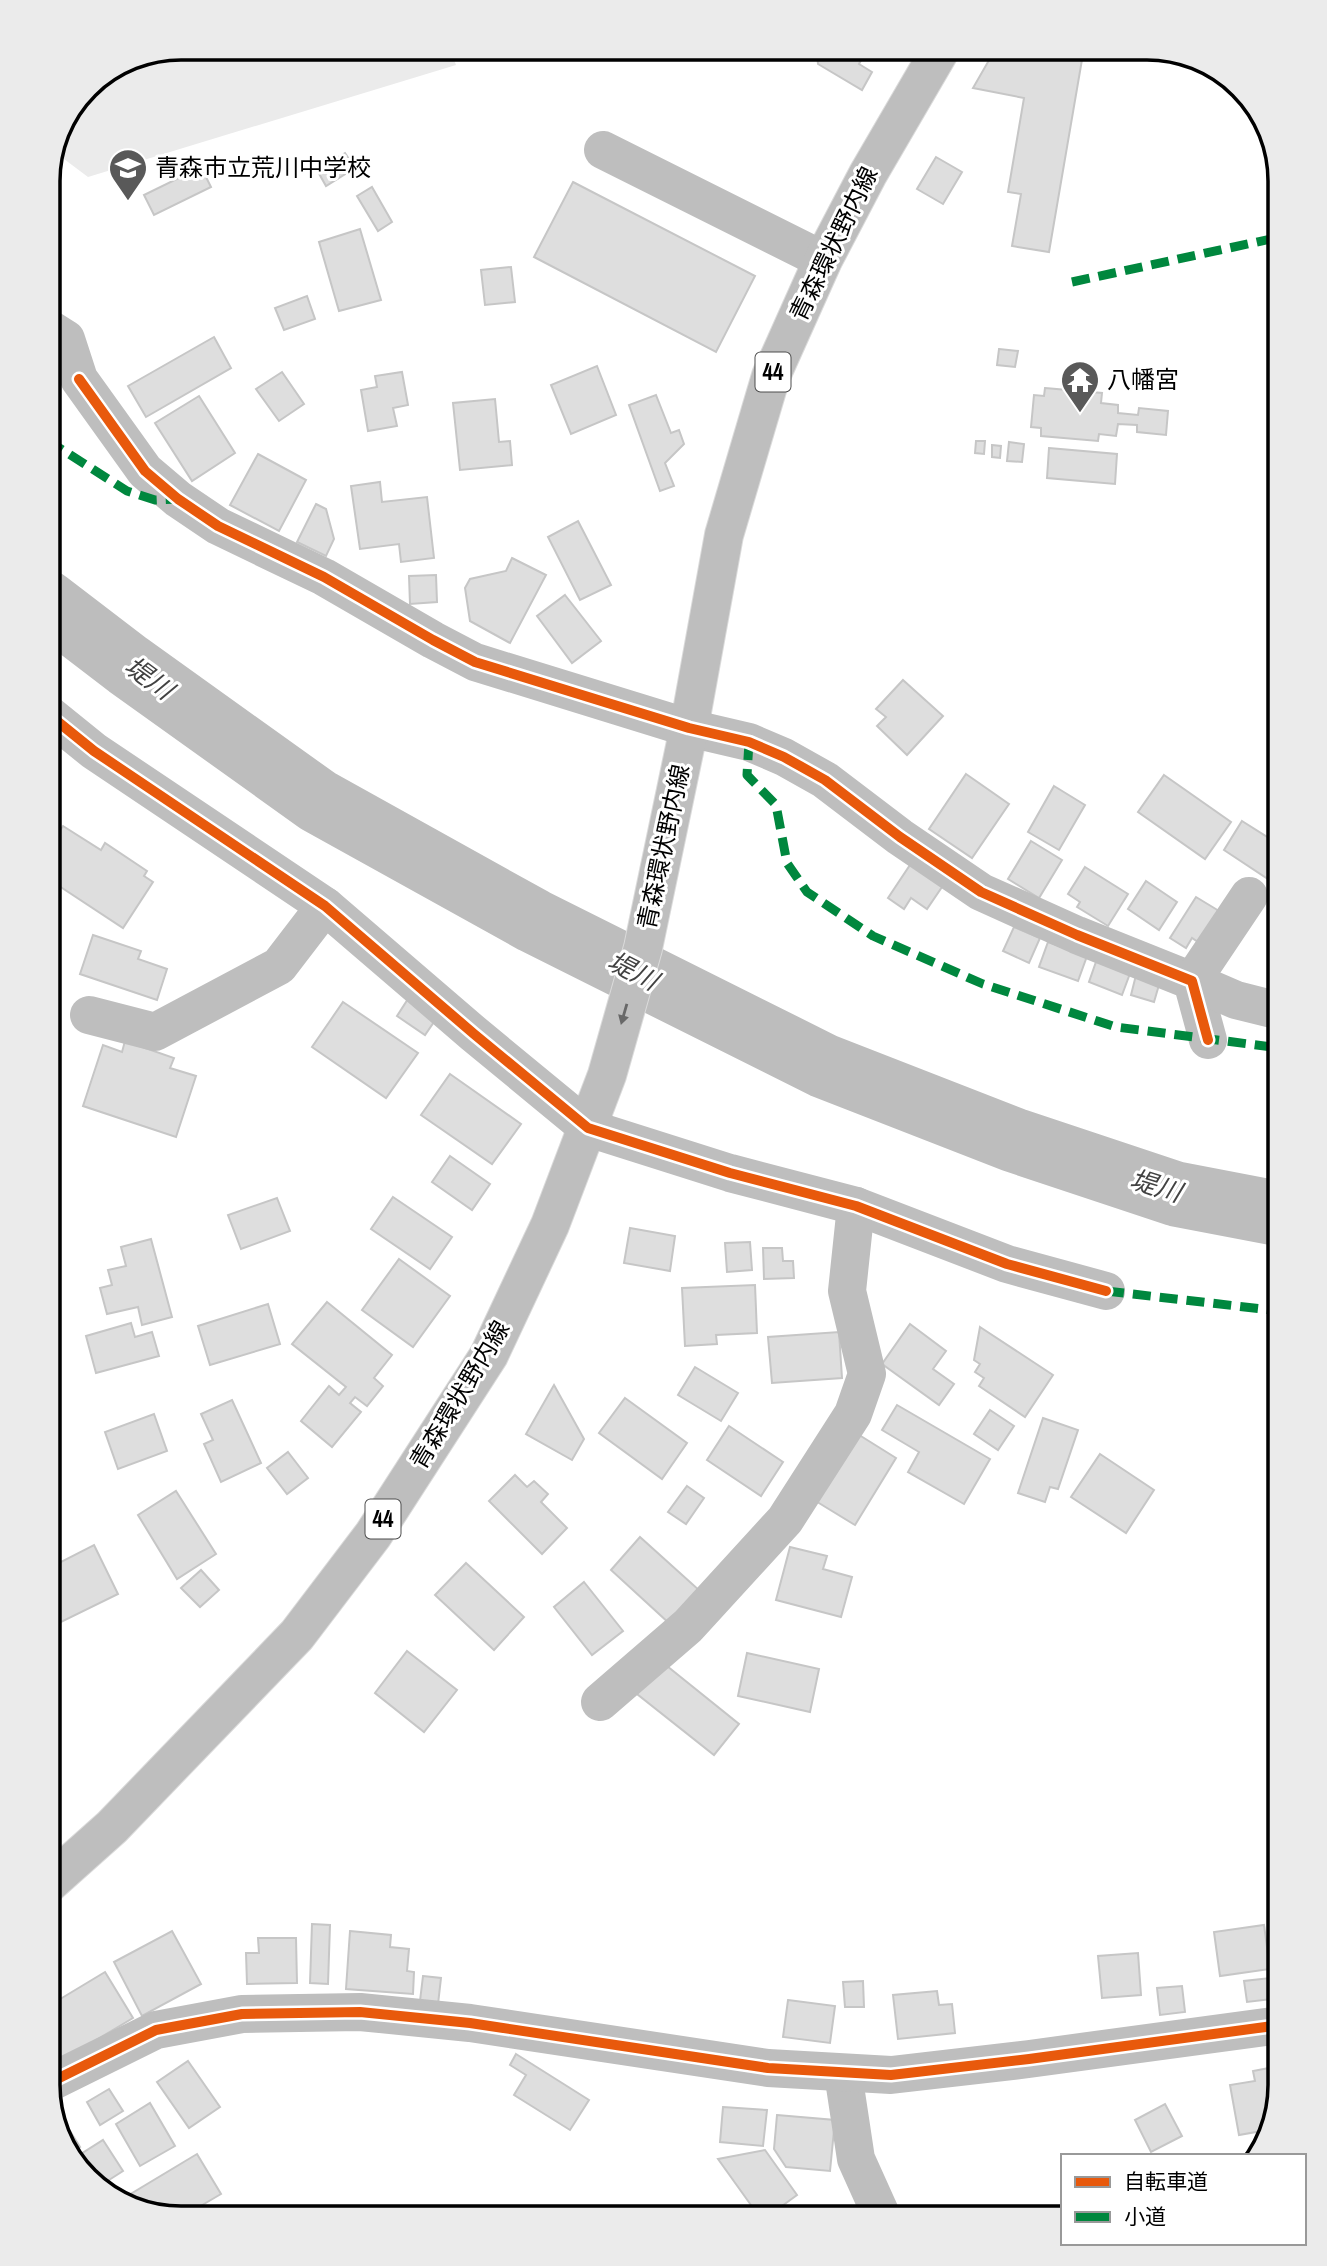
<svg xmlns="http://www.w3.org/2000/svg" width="1327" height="2266" font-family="'Archivo Narrow','Noto Sans JP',sans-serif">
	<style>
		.green { fill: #ebebeb }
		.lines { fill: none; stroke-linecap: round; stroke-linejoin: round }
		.river { stroke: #bdbdbd; stroke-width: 65 }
		.building { fill: #dedede; stroke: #c6c6c6; stroke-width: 2 }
		.major-casing { stroke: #dbdbdb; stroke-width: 40 }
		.minor { stroke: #bebebe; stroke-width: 38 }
		.major { stroke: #bebebe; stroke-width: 38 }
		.quiet { stroke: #00873e; stroke-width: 9; stroke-dasharray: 18 9; stroke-linecap: butt }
		.cycleway-casing { stroke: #fff; stroke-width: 15 }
		.cycleway { stroke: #e8590c; stroke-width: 10 }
		.oneway { fill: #686868 }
		.labels { text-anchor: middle; stroke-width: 6; stroke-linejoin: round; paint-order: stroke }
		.shield { fill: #fff; stroke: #4c4c4c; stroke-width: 2 }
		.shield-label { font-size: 23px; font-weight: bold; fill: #000 }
		.poi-label { font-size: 24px; fill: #000; stroke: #fff; text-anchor: start }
		.street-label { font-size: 24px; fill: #000; stroke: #fff }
		.water-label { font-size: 26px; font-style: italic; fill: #424242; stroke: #fff }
		.rim { fill: none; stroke: #000; stroke-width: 3.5 }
	</style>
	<rect width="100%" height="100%" fill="#fff"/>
	<!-- green -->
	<path class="green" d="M180 47H449L456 65 88 177 56 153 87 86 130 57Z"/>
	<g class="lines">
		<!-- river -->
		<path class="river" d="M47 603 128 665 318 801 534 921 824 1066 1014 1140 1176 1194 1280 1214"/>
	</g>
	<!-- building -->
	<g class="building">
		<path d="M816 47H883L876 60 865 53 859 64 872 72 862 90 818 64Z"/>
		<path d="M996 48H1084L1049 252 1012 246 1021 194 1008 192 1024 98 973 88Z"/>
		<path d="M345 153 355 168 326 186 317 170Z"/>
		<path d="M936 157 962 172 943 204 917 189Z"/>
		<path d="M201 167 211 187 154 215 144 195Z"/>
		<path d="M573 182 755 276 716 352 534 257Z"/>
		<path d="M372 187 392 222 378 231 357 196Z"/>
		<path d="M360 229 381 300 339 311 319 242Z"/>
		<path d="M511 267 515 302 485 305 481 270Z"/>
		<path d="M307 296 315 319 284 330 275 308Z"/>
		<path d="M214 337 231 368 146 417 128 386Z"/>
		<path d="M999 349 1018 351 1015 367 997 365Z"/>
		<path d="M597 366 616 415 571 434 551 385Z"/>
		<path d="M282 372 304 404 279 421 256 389Z"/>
		<path d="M402 372 408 405 393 408 397 426 368 431 361 390 377 387 375 376Z"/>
		<path d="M1045 388 1102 393 1101 403 1118 405V413L1138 415 1139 408 1168 411 1166 435 1137 432V425L1118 424 1116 436 1099 434 1098 441 1041 436V428L1031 427 1034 395 1044 396Z"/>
		<path d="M656 395 671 433 679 430 684 444 665 463 674 486 660 491 629 405Z"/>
		<path d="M199 396 235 453 192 481 155 423Z"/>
		<path d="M495 399 499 442 510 441 512 465 460 470 453 403Z"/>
		<path d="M976 441H985L984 454 975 453Z"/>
		<path d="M1009 442 1024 444 1022 462 1007 461Z"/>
		<path d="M992 445 1001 446 1000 458 992 457Z"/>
		<path d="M1049 448 1117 454 1115 484 1047 478Z"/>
		<path d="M258 454 306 480 279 531 230 505Z"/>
		<path d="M380 482 382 502 427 497 434 558 401 562 399 544 360 549 351 486Z"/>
		<path d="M316 504 326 509 334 539 326 556 297 542Z"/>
		<path d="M578 521 611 585 580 600 548 537Z"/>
		<path d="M512 558 546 575 510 643 470 621 465 588 470 579 506 571Z"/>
		<path d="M436 575 437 602 410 604 409 576Z"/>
		<path d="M565 595 601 641 572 663 537 616Z"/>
		<path d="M903 680 943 716 907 755 877 726 886 717 876 709Z"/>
		<path d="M966 774 1009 804 972 858 929 829Z"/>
		<path d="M1164 775 1231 822 1205 859 1138 812Z"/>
		<path d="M1054 786 1085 805 1059 850 1028 832Z"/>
		<path d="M47 804 56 810 47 822Z"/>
		<path d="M1242 821 1280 845V867L1271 881 1224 850Z"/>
		<path d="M63 826 101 850 105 843 147 871 144 876 153 882 123 928 47 878V850Z"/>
		<path d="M1031 841 1062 860 1039 898 1008 879Z"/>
		<path d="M912 862 944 884 927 909 911 898 904 909 888 898Z"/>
		<path d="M1085 867 1128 894 1108 926 1077 907 1080 902 1068 894Z"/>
		<path d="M1146 881 1177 902 1159 930 1128 909Z"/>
		<path d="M1196 897 1224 914 1204 946 1192 938 1186 948 1170 938Z"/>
		<path d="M1014 927 1040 938 1029 963 1003 951Z"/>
		<path d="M93 935 141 951 138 959 167 969 157 1000 80 974Z"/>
		<path d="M1048 942 1087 956 1078 981 1039 967Z"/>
		<path d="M1098 956 1132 968 1122 995 1089 982Z"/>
		<path d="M1137 971 1161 978 1154 1002 1131 995Z"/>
		<path d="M408 999 436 1019 425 1035 397 1016Z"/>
		<path d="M343 1002 418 1053 386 1098 312 1047Z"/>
		<path d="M125 1041 174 1058 170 1068 196 1076 176 1137 83 1106 103 1045 122 1052Z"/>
		<path d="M450 1074 521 1124 492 1164 421 1115Z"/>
		<path d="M450 1156 490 1184 472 1210 432 1182Z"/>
		<path d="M393 1197 452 1237 430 1269 371 1229Z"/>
		<path d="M277 1198 290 1231 241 1249 228 1215Z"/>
		<path d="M630 1228 675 1236 670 1271 624 1263Z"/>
		<path d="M151 1239 172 1317 142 1325 138 1307 107 1314 100 1288 112 1285 108 1270 126 1266 121 1247Z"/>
		<path d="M750 1242 752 1270 727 1272 725 1243Z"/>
		<path d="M763 1248H782L783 1261H793L794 1278 764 1279Z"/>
		<path d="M399 1259 450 1296 413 1347 362 1310Z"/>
		<path d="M755 1285 757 1333 716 1335 717 1344 685 1346 682 1288Z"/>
		<path d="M327 1302 392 1355 374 1378 383 1386 367 1406 355 1397 350 1403 361 1412 332 1447 301 1421 329 1386 339 1395 346 1387 292 1344Z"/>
		<path d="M268 1304 280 1344 210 1365 198 1326Z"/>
		<path d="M131 1323 135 1337 152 1332 159 1356 96 1373 86 1336Z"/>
		<path d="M910 1324 946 1351 933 1369 954 1384 939 1405 882 1364Z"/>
		<path d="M980 1327 1053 1375 1025 1417 979 1386 984 1378 975 1372 980 1364 974 1360Z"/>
		<path d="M839 1332 842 1378 772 1383 768 1337Z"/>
		<path d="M695 1367 738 1393 721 1421 678 1395Z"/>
		<path d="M554 1385 584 1439 572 1460 526 1434Z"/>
		<path d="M625 1398 687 1443 662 1479 599 1433Z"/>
		<path d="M232 1400 261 1463 221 1482 204 1444 213 1440 201 1414Z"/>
		<path d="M897 1405 990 1459 964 1504 908 1472 919 1452 882 1430Z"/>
		<path d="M990 1410 1014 1426 998 1450 974 1434Z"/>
		<path d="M154 1414 167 1451 118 1469 105 1432Z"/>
		<path d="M1043 1418 1078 1430 1058 1489 1050 1487 1045 1502 1018 1493Z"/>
		<path d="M729 1426 783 1462 761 1496 707 1460Z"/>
		<path d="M856 1433 896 1458 855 1525 814 1500Z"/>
		<path d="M288 1452 308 1478 287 1494 267 1468Z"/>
		<path d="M1100 1454 1154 1490 1126 1533 1071 1497Z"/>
		<path d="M515 1475 527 1487 534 1481 548 1494 541 1502 567 1528 542 1554 489 1501Z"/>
		<path d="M687 1486 704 1498 686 1524 668 1512Z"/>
		<path d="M176 1491 216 1554 177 1579 138 1515Z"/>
		<path d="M640 1537 700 1591 670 1624 611 1570Z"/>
		<path d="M94 1545 118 1594 57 1624 47 1604V1569Z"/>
		<path d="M790 1547 827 1556 823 1569 852 1577 841 1617 776 1600Z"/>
		<path d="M466 1563 524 1617 494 1650 435 1595Z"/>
		<path d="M201 1570 219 1590 200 1607 181 1588Z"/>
		<path d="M584 1582 623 1631 592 1655 554 1607Z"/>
		<path d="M407 1651 457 1690 424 1732 375 1693Z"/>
		<path d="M747 1653 819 1669 810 1712 738 1696Z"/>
		<path d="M662 1662 739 1724 714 1755 637 1694Z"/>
		<path d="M312 1924 330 1925 328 1984 310 1983Z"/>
		<path d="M1264 1925 1270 1969 1220 1976 1214 1932Z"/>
		<path d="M172 1931 201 1984 142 2016 114 1962Z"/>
		<path d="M350 1931 391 1935 390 1947 409 1949 407 1971 414 1972 413 1994 346 1989Z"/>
		<path d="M258 1938H296L297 1983 247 1984 246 1953H259Z"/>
		<path d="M1138 1953 1141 1995 1102 1998 1098 1956Z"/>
		<path d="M105 1972 133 2018 53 2066 47 2056V2007Z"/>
		<path d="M423 1976 441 1978 438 2004 420 2001Z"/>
		<path d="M1270 1978 1272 1999 1247 2002 1244 1981Z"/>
		<path d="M863 1981 864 2007H845L843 1982Z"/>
		<path d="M1182 1986 1185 2012 1160 2015 1157 1988Z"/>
		<path d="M937 1991 939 2005 952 2004 955 2033 898 2039 893 1995Z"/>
		<path d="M788 2000 835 2006 830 2043 783 2037Z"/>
		<path d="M516 2054 589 2100 570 2130 514 2095 526 2075 510 2065Z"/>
		<path d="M188 2061 220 2107 189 2128 157 2082Z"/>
		<path d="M1269 2068 1271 2079 1280 2077V2086L1267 2130 1239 2135 1230 2085 1255 2081 1253 2071Z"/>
		<path d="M109 2089 123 2111 100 2125 87 2102Z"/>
		<path d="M150 2103 175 2146 140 2166 116 2124Z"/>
		<path d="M1165 2104 1182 2136 1151 2152 1135 2120Z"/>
		<path d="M723 2107 767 2110 763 2146 720 2142Z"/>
		<path d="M777 2115 835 2120 830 2171 786 2167 774 2149Z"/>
		<path d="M68 2128 80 2147 69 2154 61 2144 58 2133Z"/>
		<path d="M103 2140 123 2171 98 2187 73 2159Z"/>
		<path d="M765 2150 797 2195 764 2219H761L718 2159Z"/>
		<path d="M197 2154 221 2194 180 2218H172L119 2201Z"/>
	</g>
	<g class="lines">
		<defs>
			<path id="major" d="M47 1885 112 1827 297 1635 373 1535 489 1355 550 1225 607 1075 643 948 689 728 724 535 771 376 823 260 868 174 942 47"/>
		</defs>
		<!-- major casing -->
		<use href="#major" class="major-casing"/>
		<!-- minor -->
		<g class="minor">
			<path d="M603 150 823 260"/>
			<path d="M47 327 66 339 79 379 145 471 178 499 218 526 324 577 433 640 475 662 689 728 749 742 784 757 825 780 900 837 981 892 1077 935 1192 981 1208 1040"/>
			<path d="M47 713 94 751 325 906 474 1034 588 1128 730 1173 856 1206 1007 1264 1106 1291"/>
			<path d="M1249 896 1192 981 1236 1000 1280 1011"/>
			<path d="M89 1015 155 1032 279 966 325 906"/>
			<path d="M600 1702 688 1626 785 1520 853 1414 867 1374 847 1291 856 1206"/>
			<path d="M843 2073 856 2159 883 2219"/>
			<path d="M47 2084 156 2030 242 2014 360 2012 470 2023 768 2068 891 2075 1029 2059 1280 2025"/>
		</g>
		<!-- major -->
		<use href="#major" class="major"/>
		<!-- quiet -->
		<g class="quiet">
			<path d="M1072 282 1280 237"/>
			<path d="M47 440 127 491 155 500 178 499"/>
			<path d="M749 742 747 775 776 805 787 863 807 892 873 936 983 984 1116 1027 1280 1048"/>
			<path d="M1106 1291 1280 1311"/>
		</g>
		<defs>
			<g id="cycleway">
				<path d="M79 379 145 471 178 499 218 526 324 577 433 640 475 662 689 728 749 742 784 757 825 780 900 837 981 892 1077 935 1192 981 1208 1040"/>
				<path d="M47 713 94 751 325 906 474 1034 588 1128 730 1173 856 1206 1007 1264 1106 1291"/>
				<path d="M47 2084 156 2030 242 2014 360 2012 470 2023 768 2068 891 2075 1029 2059 1280 2025"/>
			</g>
		</defs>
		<!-- cycleway casing -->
		<use href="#cycleway" class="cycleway-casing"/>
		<!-- cycleway -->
		<use href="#cycleway" class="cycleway"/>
	</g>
	<!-- one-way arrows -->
	<defs><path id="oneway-solid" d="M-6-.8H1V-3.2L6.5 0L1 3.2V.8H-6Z" transform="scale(1.75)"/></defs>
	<use class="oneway" href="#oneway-solid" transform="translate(624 1014) rotate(106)"/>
	<!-- icons -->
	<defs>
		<symbol id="school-pin" viewBox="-11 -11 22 30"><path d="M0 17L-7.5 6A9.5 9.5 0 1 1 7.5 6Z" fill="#595959" stroke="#fff"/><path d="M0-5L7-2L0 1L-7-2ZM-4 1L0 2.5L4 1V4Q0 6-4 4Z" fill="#fff"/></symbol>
		<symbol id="temple-pin" viewBox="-11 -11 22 30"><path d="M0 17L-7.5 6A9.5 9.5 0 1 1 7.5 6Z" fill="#595959" stroke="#fff"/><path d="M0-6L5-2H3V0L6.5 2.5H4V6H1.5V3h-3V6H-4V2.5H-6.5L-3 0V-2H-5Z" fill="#fff"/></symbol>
	</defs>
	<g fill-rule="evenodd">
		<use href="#school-pin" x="106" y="146" width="44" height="60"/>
		<use href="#temple-pin" x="1058" y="358" width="44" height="60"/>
	</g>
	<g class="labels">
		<!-- shield labels -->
		<g class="shield">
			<rect x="755.5" y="352.5" width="35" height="39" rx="5"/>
			<rect x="365.5" y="1499.5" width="35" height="39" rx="5"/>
		</g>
		<g class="shield-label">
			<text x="773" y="380">44</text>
			<text x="383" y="1527">44</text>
		</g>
		<!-- poi labels -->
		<g class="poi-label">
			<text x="155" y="176">青森市立荒川中学校</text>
			<text x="1107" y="388">八幡宮</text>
		</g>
		<!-- street labels -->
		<g class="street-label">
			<text transform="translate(834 244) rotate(-64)" y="8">青森環状野内線</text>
			<text transform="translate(664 847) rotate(-78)" y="8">青森環状野内線</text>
			<text transform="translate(460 1395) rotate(-59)" y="8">青森環状野内線</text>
		</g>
		<!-- water labels -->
		<g class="water-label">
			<text transform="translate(149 678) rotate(36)" y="9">堤川</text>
			<text transform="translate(633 971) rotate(27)" y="9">堤川</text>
			<text transform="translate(1156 1186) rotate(17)" y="9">堤川</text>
		</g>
	</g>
	<!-- crop -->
	<path d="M0 0H1327V2266H0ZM181 60H1147A121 121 0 0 1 1268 181V2085A121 121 0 0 1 1147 2206H181A121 121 0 0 1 60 2085V181A121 121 0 0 1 181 60Z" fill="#ebebeb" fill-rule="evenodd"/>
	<path class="rim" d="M181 60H1147A121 121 0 0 1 1268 181V2085A121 121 0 0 1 1147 2206H181A121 121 0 0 1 60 2085V181A121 121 0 0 1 181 60Z"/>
	<!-- legend -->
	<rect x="1061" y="2154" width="245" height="91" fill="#ffffff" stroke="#999999" stroke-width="2"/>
	<rect x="1075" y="2177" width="35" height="10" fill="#e8590c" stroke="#999999" stroke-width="2"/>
	<text x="1124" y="2189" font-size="21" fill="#000000">自転車道</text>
	<rect x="1075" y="2212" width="35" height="10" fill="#00873e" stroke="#999999" stroke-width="2"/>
	<text x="1124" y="2224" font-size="21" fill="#000000">小道</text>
</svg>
